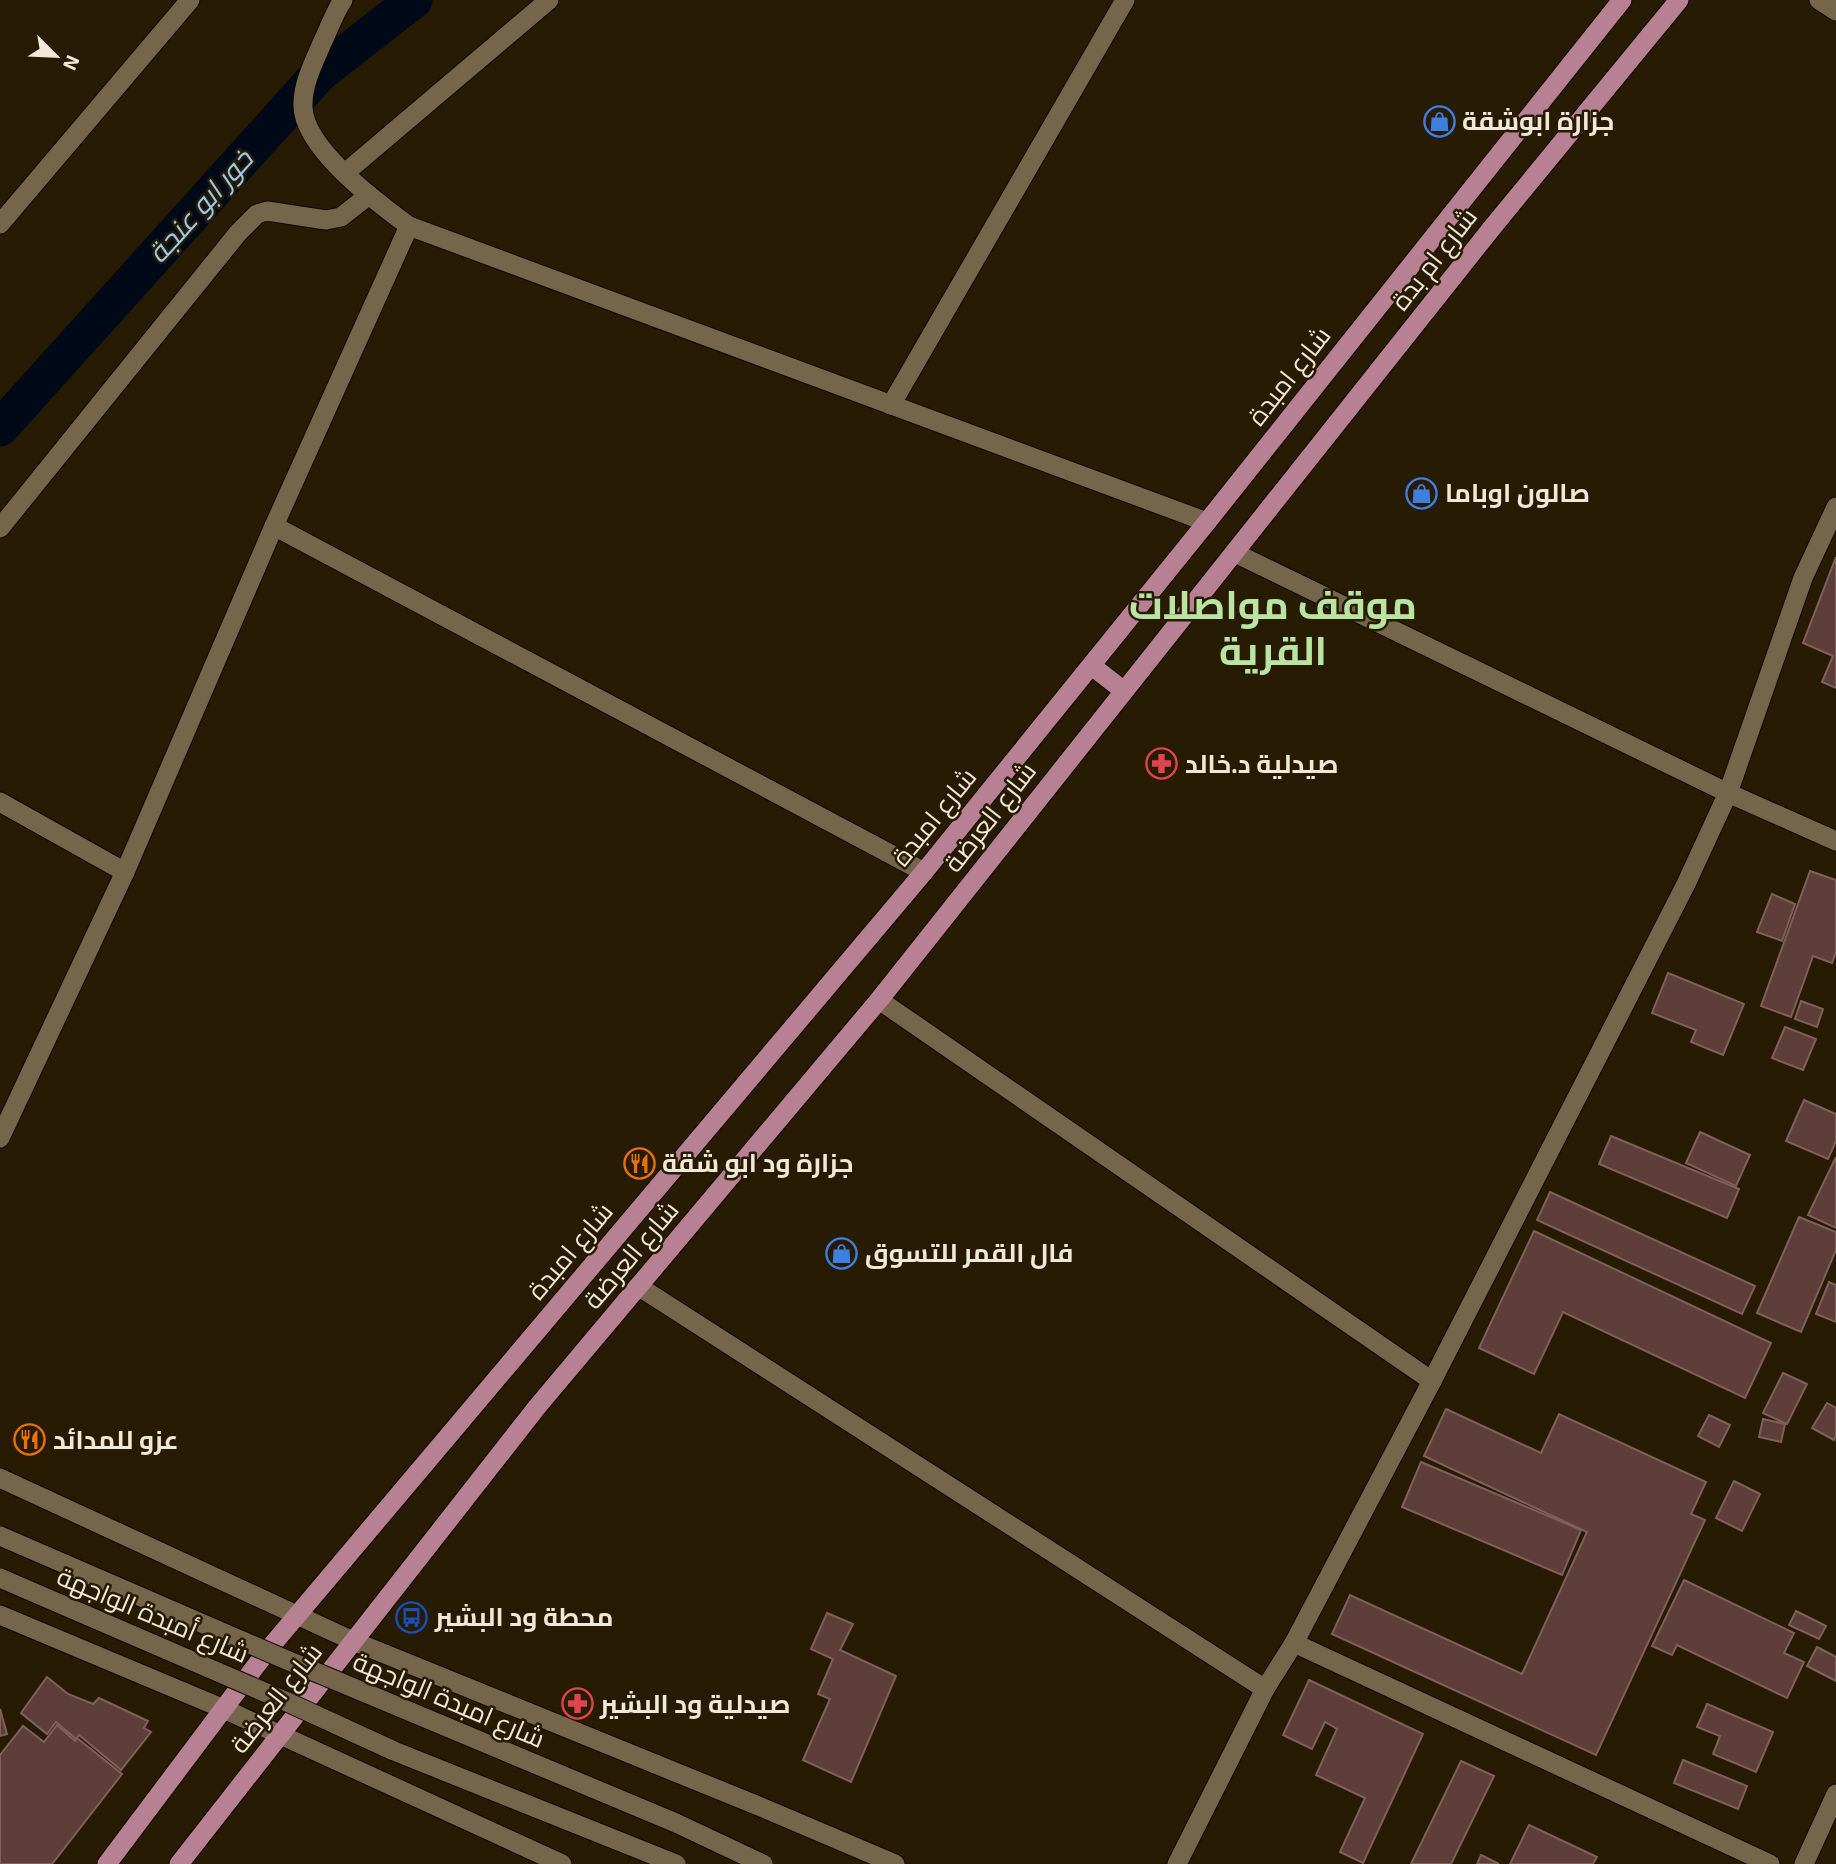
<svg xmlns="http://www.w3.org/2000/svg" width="1836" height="1864" font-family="'Exo 2',Cairo,sans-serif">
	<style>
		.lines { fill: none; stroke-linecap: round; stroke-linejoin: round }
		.canal { stroke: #000918; stroke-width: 37 }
		.building { fill: #5d3e38; stroke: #80605a; stroke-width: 2 }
		.minor-casing { stroke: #110600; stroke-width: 21 }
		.primary-casing { stroke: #110600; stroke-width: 21 }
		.minor { stroke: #74654b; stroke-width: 19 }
		.primary { stroke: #b78193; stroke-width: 19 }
		.secondary-bridge-casing { stroke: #110600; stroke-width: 21; stroke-linecap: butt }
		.secondary-bridge { stroke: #74654b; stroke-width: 19 }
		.labels { text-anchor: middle; stroke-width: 5; stroke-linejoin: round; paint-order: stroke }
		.poi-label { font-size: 26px; font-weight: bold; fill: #f0e8d9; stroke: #281b03; text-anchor: start }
		.street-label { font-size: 26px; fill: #f0e8d9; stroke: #281b03 }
		.water-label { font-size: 28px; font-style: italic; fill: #97ccf1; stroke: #281b03 }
		.town-label { font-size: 40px; font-weight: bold; fill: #bae4a1; stroke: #281b03 }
	</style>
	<rect width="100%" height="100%" fill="#281b03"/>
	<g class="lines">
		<!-- canal -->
		<path class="canal" d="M0 428 319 74 414 0"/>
	</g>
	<!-- building -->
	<g class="building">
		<path d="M1836 557V688L1822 682 1833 656 1803 643Z"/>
		<path d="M1810 871 1836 880V952L1832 963 1813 956 1791 1017 1761 1006Z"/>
		<path d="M1772 894 1795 904 1782 941 1757 932Z"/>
		<path d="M1668 973 1744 1004 1723 1055 1691 1042 1696 1030 1652 1013Z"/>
		<path d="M1801 1001 1823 1009 1817 1027 1795 1019Z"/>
		<path d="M1785 1027 1816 1039 1803 1070 1772 1058Z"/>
		<path d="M1804 1100 1836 1114V1141L1828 1159 1786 1141Z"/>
		<path d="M1700 1132 1750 1155 1736 1186 1686 1163Z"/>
		<path d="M1611 1136 1739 1189 1727 1218 1599 1164Z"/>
		<path d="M1836 1157V1228L1808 1215Z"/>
		<path d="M1550 1192 1755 1286 1742 1314 1537 1220Z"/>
		<path d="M1799 1217 1836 1232V1250L1801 1332 1757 1313Z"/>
		<path d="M1534 1231 1771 1343 1745 1398 1563 1312 1534 1374 1479 1348Z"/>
		<path d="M1829 1282 1836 1285V1322L1816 1314Z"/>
		<path d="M1783 1373 1807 1384 1787 1424 1763 1413Z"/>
		<path d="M1827 1403 1836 1408V1435L1834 1440 1812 1428Z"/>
		<path d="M1446 1409 1541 1453 1559 1414 1706 1482 1691 1514 1705 1520 1596 1755 1332 1634 1350 1595 1522 1674 1587 1532 1424 1456Z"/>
		<path d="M1709 1415 1730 1425 1719 1447 1698 1436Z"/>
		<path d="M1763 1419 1785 1424 1781 1442 1759 1437Z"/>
		<path d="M1421 1462 1581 1530 1562 1575 1402 1507Z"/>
		<path d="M1734 1481 1760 1494 1742 1531 1716 1518Z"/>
		<path d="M1684 1580 1794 1633 1784 1653 1804 1662 1787 1698 1677 1645 1672 1655 1652 1646Z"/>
		<path d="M1796 1611 1826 1626 1819 1639 1789 1625Z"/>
		<path d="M827 1613 853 1624 840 1650 896 1676 851 1782 803 1760 830 1699 818 1694 833 1659 811 1649Z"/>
		<path d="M1817 1647 1836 1657V1681L1807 1666Z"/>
		<path d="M47 1677 68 1694 93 1704 99 1698 148 1721 144 1728 151 1732 121 1770 79 1735 76 1739 56 1722 47 1734 21 1713Z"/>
		<path d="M1309 1680 1423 1734 1363 1863 1340 1852 1365 1798 1316 1775 1337 1729 1325 1722 1312 1749 1283 1735Z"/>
		<path d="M1707 1704 1773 1732 1756 1772 1713 1754 1720 1736 1697 1727Z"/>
		<path d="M0 1709 7 1734 0 1736Z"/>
		<path d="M57 1725 75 1741 77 1738 122 1774 52 1864H0V1755L23 1726 44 1742Z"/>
		<path d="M1683 1760 1747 1786 1738 1809 1674 1783Z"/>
		<path d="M1461 1761 1494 1776 1451 1864H1411Z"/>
		<path d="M1529 1825 1597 1857 1593 1864H1510Z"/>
		<path d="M1481 1855 1499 1864H1477Z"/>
	</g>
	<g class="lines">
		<defs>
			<g id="minor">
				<path d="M343 0C334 13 329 29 322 43 314 62 303 83 303 104 301 147 378 203 409 226L1207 522"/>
				<path d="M1819 0 1836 11"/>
				<path d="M345 173 549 0"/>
				<path d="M0 224 190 0"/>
				<path d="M891 405 1125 0"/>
				<path d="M274 526 924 872"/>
				<path d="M0 528 238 233 257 214 267 211 326 220 341 217 369 195"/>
				<path d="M1235 553 1728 793 1836 841"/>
				<path d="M0 802 125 872"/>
				<path d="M879 1000 1432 1381"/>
				<path d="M0 1138 125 872 274 526 409 226"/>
				<path d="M638 1286 1265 1689"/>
				<path d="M0 1478 353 1641 761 1807 895 1864"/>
				<path d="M0 1615 224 1709 562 1864"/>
				<path d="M1294 1643 1770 1864"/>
				<path d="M1177 1864 1265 1689 1294 1643 1432 1381 1686 884 1728 793 1803 578 1836 507"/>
				<path d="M1804 1864 1836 1794"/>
			</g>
			<g id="primary">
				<path d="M1092 666 1124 691"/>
				<path d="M107 1864 267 1651 924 872 1207 522 1622 0"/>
				<path d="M179 1864 537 1407 879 1000 1491 229 1679 0"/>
			</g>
		</defs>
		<!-- minor casing -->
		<use href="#minor" class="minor-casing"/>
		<!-- primary casing -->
		<use href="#primary" class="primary-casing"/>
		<!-- minor -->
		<use href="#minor" class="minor"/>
		<!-- primary -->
		<use href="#primary" class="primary"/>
		<defs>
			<g id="secondary-bridge">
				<path d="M0 1536 282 1658 676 1823 763 1864"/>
				<path d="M0 1578 285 1701 394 1751 676 1864"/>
			</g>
		</defs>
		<!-- secondary-bridge casing -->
		<use href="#secondary-bridge" class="secondary-bridge-casing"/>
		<!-- secondary-bridge -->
		<use href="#secondary-bridge" class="secondary-bridge"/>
	</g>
	<!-- icons -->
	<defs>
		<symbol id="shop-ring" viewBox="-11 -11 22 22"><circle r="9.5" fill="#281b03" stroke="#3f7fe0" stroke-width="1.5"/><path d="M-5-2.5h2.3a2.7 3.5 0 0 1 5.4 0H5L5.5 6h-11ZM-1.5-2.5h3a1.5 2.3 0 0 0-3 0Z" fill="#3f7fe0"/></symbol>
		<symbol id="pharmacy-ring" viewBox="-11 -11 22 22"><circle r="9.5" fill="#281b03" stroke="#e0444e" stroke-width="1.5"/><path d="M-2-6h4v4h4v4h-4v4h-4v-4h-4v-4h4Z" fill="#e0444e"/></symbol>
		<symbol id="restaurant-ring" viewBox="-11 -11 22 22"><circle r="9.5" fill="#281b03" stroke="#e8710a" stroke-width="1.5"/><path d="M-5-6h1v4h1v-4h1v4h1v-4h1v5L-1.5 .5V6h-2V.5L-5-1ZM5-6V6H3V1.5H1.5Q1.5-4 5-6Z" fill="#e8710a"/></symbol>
		<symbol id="bus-ring" viewBox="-11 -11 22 22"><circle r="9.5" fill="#281b03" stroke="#1a4fb4" stroke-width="1.5"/><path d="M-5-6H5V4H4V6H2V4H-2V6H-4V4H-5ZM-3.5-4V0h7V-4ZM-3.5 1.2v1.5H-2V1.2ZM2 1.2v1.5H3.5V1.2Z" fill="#1a4fb4"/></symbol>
	</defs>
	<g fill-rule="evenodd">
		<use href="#shop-ring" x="1422" y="104" width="35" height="35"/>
		<use href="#shop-ring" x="1404" y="476" width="35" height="35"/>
		<use href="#pharmacy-ring" x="1144" y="746" width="35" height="35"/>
		<use href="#restaurant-ring" x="622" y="1146" width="35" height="35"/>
		<use href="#shop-ring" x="824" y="1236" width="35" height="35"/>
		<use href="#restaurant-ring" x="12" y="1422" width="35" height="35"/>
		<use href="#bus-ring" x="394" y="1600" width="35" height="35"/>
		<use href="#pharmacy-ring" x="560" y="1686" width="35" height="35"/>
	</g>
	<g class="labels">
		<!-- poi labels -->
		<g class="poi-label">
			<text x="1462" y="130">جزارة ابوشقة</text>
			<text x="1445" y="502">صالون اوباما</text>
			<text x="1185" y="773">صيدلية د.خالد</text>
			<text x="662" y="1172">جزارة ود ابو شقة</text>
			<text x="865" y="1262">فال القمر للتسوق</text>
			<text x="53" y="1449">عزو للمدائد</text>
			<text x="435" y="1626">محطة ود البشير</text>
			<text x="600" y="1713">صيدلية ود البشير</text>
		</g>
		<!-- street labels -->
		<g class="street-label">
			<text transform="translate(1434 259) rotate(-52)" y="9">شارع ام بدة</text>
			<text transform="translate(1289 376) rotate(-52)" y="9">شارع امبدة</text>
			<text transform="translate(934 817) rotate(-51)" y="9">شارع امبدة</text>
			<text transform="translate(990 817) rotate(-52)" y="9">شارع العرضة</text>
			<text transform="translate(570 1251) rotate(-50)" y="9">شارع امبدة</text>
			<text transform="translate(631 1255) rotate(-50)" y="9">شارع العرضة</text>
			<text transform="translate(153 1615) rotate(23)" y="9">شارع أمبدة الواجهة</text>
			<text transform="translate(276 1698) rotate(-52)" y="9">شارع العرضة</text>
			<text transform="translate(449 1700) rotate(23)" y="9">شارع امبدة الواجهة</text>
		</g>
		<!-- water labels -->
		<g class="water-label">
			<text transform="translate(200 206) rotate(-48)" y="10">خور ابو عنجة</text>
		</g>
		<!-- town labels -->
		<g class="town-label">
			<text x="1273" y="619">موقف مواصلات<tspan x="1273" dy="46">القرية</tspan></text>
		</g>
	</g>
	<!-- north arrow -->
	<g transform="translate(56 56) rotate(114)" stroke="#281b03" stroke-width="5" paint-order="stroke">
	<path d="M0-5L12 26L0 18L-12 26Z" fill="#f0e8d9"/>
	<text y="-10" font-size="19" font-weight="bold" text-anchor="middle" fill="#f0e8d9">N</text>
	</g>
</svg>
